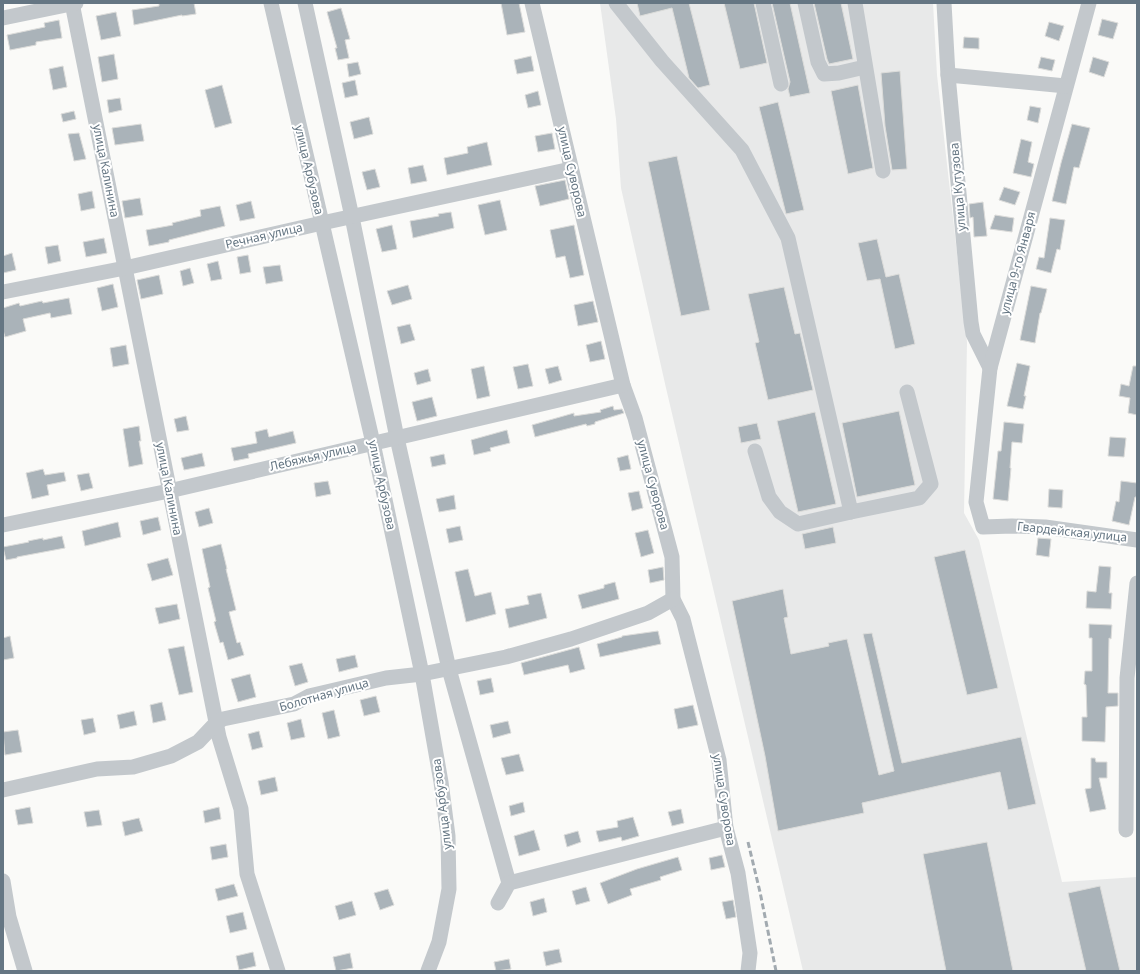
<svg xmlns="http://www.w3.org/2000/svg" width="1140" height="974" font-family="'Noto Sans',sans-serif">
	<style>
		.built { fill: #e8e9e9 }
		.building { fill: #aab3b9; stroke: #dcdcda }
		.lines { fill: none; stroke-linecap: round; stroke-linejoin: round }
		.minor { stroke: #c3c8cc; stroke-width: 15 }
		.rail { stroke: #a2aab0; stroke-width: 3; stroke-dasharray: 6 3; stroke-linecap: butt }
		.labels { text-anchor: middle; stroke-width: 4; stroke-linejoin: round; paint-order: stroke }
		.street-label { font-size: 12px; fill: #657683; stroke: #fff }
	</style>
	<rect width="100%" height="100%" fill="#fafaf8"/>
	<!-- built -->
	<path class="built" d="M600 3H933L937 75 967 342 964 513 979 540 1062 882 1137 877V971H803L666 388 621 188 616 119Z"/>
	<!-- building -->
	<g class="building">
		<path d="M159 3H194L196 14 182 16V15L134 25 132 10 159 6Z"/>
		<path d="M501 3H519L525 32 507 35Z"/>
		<path d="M637 3H689L710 85 698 88 689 78 672 8 640 16Z"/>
		<path d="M724 3H754L767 63 740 69Z"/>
		<path d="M772 3H790L810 93 790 97 788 89 790 82Z"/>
		<path d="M814 3H841L853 59 829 64 827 59Z"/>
		<path d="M341 8 350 39 345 40 349 58 338 60 335 48H337L327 12Z"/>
		<path d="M116 12 121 36 101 40 96 16Z"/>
		<path d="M1102 19 1118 23 1113 39 1098 35Z"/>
		<path d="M59 20 62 38 36 42V45L10 50 7 35 45 27 44 23Z"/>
		<path d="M1049 22 1064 26 1059 41 1045 36Z"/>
		<path d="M964 37 979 38V49L963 48Z"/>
		<path d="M114 54 118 79 102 82 98 57Z"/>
		<path d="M531 56 534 71 517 74 514 60Z"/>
		<path d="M1041 57 1055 60 1052 71 1038 68Z"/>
		<path d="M1093 57 1109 62 1104 77 1089 72Z"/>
		<path d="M358 62 361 74 349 77 347 64Z"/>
		<path d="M63 66 67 87 53 90 49 69Z"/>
		<path d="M900 71 907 169 892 170 885 126 881 73Z"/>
		<path d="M355 80 358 95 345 98 342 83Z"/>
		<path d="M222 85 232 123 215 128 205 90Z"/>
		<path d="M858 85 873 168 848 174 831 91Z"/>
		<path d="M538 91 541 105 528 108 525 95Z"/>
		<path d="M120 98 122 110 109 113 107 100Z"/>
		<path d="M778 102 804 210 786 214 759 107Z"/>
		<path d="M1030 106 1041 108 1038 123 1027 120Z"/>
		<path d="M74 111 76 119 63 122 61 114Z"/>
		<path d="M369 117 373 134 354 139 350 122Z"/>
		<path d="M141 124 144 141 115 145 112 128Z"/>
		<path d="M1072 124 1090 128 1079 168 1074 167 1066 204 1052 201 1061 163Z"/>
		<path d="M79 133 86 159 74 161 68 134Z"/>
		<path d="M552 133 555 149 538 152 535 136Z"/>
		<path d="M1021 139 1032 142 1028 162 1034 164 1031 177 1013 173Z"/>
		<path d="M487 142 492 165 447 175 444 158 468 153 467 147Z"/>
		<path d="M677 156 710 310 681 316 648 162Z"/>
		<path d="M423 165 427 181 411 184 408 168Z"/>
		<path d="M375 169 380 187 367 190 362 172Z"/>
		<path d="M565 180 569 199 540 206 535 186Z"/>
		<path d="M1004 187 1020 192 1015 205 999 200Z"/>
		<path d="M92 191 95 208 81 211 78 194Z"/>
		<path d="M140 198 143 215 125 218 122 201Z"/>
		<path d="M500 200 507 230 485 235 478 205Z"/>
		<path d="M251 201 255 218 240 221 236 205Z"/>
		<path d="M983 202 987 236 974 237 973 217 970 218 969 204Z"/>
		<path d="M220 206 225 226 169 240V242L149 246 146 230 173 225 172 223 201 216 200 210Z"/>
		<path d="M451 212 454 228 413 238 410 221 439 216 438 214Z"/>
		<path d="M995 215 1014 218 1012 232 990 229Z"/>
		<path d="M1050 218 1065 220 1060 250 1057 249 1051 273 1036 269 1039 257 1044 258Z"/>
		<path d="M392 225 397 249 382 252 376 229Z"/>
		<path d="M574 225 584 275 570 278 565 256 556 258 550 230Z"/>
		<path d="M104 238 107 253 86 257 83 242Z"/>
		<path d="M877 239 886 277 899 274 915 344 895 349 880 279 867 281 858 243Z"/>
		<path d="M58 245 61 261 48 264 45 247Z"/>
		<path d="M12 253 16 270 3 273V256Z"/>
		<path d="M248 255 251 272 240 274 237 257Z"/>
		<path d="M218 261 222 279 211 281 207 264Z"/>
		<path d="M280 265 283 281 266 284 263 267Z"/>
		<path d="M190 268 194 283 183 286 180 271Z"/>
		<path d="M159 275 163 294 141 299 137 280Z"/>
		<path d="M113 284 118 307 102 311 97 288Z"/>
		<path d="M408 285 412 299 392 305 387 291Z"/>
		<path d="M1031 286 1047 289 1041 313H1040L1035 343 1020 340Z"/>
		<path d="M784 287 795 334 800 333 813 390 768 400 755 343 759 342 748 294Z"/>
		<path d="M69 298 72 314 51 318 50 313 23 319 26 331 5 337 3 330V308L19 303 20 306 42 301 43 303Z"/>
		<path d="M593 301 598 322 578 326 574 305Z"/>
		<path d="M410 324 415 340 401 344 397 327Z"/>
		<path d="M601 341 605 359 590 362 586 345Z"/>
		<path d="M126 345 129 364 113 367 110 348Z"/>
		<path d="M1017 363 1030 366 1024 396H1026L1023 409 1007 406Z"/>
		<path d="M528 364 533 386 518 389 513 367Z"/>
		<path d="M484 366 490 396 477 399 471 369Z"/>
		<path d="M558 366 562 380 549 384 545 369Z"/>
		<path d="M1133 366H1137V415L1128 413 1130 398 1119 396 1121 384 1129 386Z"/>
		<path d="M428 369 431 381 417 385 414 373Z"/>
		<path d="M432 397 437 416 417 421 412 402Z"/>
		<path d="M613 406 614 410 622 409 624 413 595 422V424L587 426 586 424 535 437 532 425 574 413V416L601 412 600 410Z"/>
		<path d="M899 411 915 485 857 497 842 423Z"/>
		<path d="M815 412 836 504 798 512 777 421Z"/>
		<path d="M186 416 189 430 177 432 174 419Z"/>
		<path d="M1004 422 1024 424 1022 443 1012 442 1010 468H1011L1008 501 993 499 998 451H1001Z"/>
		<path d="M757 423 761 439 741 443 738 427Z"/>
		<path d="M139 426 141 441H139L143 464 129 467 123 429Z"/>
		<path d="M267 429 269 437 293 431 296 443 248 454 249 458 234 461 231 448 257 443 255 432Z"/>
		<path d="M507 430 510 443 490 448 491 451 474 455 471 440Z"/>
		<path d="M1110 437 1126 438 1124 457 1108 456Z"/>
		<path d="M202 453 205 466 184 470 181 458Z"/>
		<path d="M444 454 446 464 432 467 430 457Z"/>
		<path d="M628 455 631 469 620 471 617 458Z"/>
		<path d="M43 469 45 475 64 472 66 481 47 485 49 495 32 499 26 473Z"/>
		<path d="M89 473 93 488 81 491 77 475Z"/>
		<path d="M328 481 331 494 316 497 314 483Z"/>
		<path d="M1121 481 1137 483V497H1135L1129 525 1112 521 1116 501 1119 502Z"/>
		<path d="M1049 489 1063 490 1062 508 1048 507Z"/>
		<path d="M639 491 643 508 632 511 628 493Z"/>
		<path d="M454 495 456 509 439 512 436 499Z"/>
		<path d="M209 508 213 523 199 527 195 512Z"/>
		<path d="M158 517 161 530 143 535 140 521Z"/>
		<path d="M118 522 121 537 85 546 82 531Z"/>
		<path d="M460 526 463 540 449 543 446 529Z"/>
		<path d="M833 527 836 543 805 549 802 534Z"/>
		<path d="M648 530 654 553 641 557 635 533Z"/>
		<path d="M62 536 65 548 17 557V558L6 560 3 547 29 542 28 541 43 538V540Z"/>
		<path d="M1038 538 1051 539 1049 557 1036 555Z"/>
		<path d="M221 544 227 569H226L236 610 229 612 237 643 240 642 244 655 228 660 223 642 220 643 214 622 216 621 208 588 210 587 202 549Z"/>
		<path d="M965 550 998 688 967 695 934 557Z"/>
		<path d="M168 558 173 575 152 581 147 564Z"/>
		<path d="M1099 566 1111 567 1109 593H1112L1111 609 1086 608 1087 591 1096 592Z"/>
		<path d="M663 567 664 580 650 583 648 570Z"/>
		<path d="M468 569 475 596 491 592 496 614 466 622 455 572Z"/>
		<path d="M615 582 619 599 582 609 578 595 604 588V585Z"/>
		<path d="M783 589 788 617 784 618 791 654 829 646 828 643 847 639 879 775 894 771 863 634 872 633 902 763 1021 737 1036 804 1008 810 1000 772 862 803 864 813 778 831 765 756 732 601Z"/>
		<path d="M541 593 547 618 509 628 505 609 529 604 527 596Z"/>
		<path d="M177 604 180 619 159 624 155 608Z"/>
		<path d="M1089 624 1112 625 1111 639 1109 638 1108 693H1118V706L1106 707 1105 742 1082 741V717H1087L1086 685 1084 684 1085 671H1092V638H1089Z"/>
		<path d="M658 631 661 644 600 657 597 644 622 637V636Z"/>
		<path d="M10 636 14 658 3 660V638Z"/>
		<path d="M184 646 193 692 179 695 168 649Z"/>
		<path d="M579 647 585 669 570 673 568 665 524 675 521 663Z"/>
		<path d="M355 655 358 667 339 672 336 659Z"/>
		<path d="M302 663 308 682 295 686 289 666Z"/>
		<path d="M250 674 256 697 238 702 231 679Z"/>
		<path d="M491 678 494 692 480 695 477 681Z"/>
		<path d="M376 696 380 712 364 716 360 700Z"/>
		<path d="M162 702 166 720 153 723 150 705Z"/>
		<path d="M693 705 698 725 678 729 674 709Z"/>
		<path d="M334 710 340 736 328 739 322 713Z"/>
		<path d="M134 711 137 725 120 729 117 715Z"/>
		<path d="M93 718 96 732 84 735 81 720Z"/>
		<path d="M301 719 305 737 291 740 287 723Z"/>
		<path d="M508 721 511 733 493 738 490 725Z"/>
		<path d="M18 730 22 752 5 755 3 732Z"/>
		<path d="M259 731 263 747 252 750 248 734Z"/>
		<path d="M519 754 524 771 506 775 501 758Z"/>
		<path d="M1091 758H1095L1096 762H1107V778H1099L1106 809 1090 812 1085 789 1091 788Z"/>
		<path d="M275 777 278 791 261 795 258 781Z"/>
		<path d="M523 802 525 812 511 816 509 806Z"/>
		<path d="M30 807 33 823 18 825 15 810Z"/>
		<path d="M219 807 221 819 205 823 203 811Z"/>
		<path d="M681 809 684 823 672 826 668 812Z"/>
		<path d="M99 810 102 825 87 827 84 812Z"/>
		<path d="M633 817 639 836 622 841 621 837 599 842 596 831 618 827 617 821Z"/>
		<path d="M139 818 143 831 125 836 122 822Z"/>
		<path d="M534 830 540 850 519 856 514 836Z"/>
		<path d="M578 831 581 842 567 847 564 835Z"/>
		<path d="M987 842 1013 971H946L923 854Z"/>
		<path d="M226 844 228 857 212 860 210 847Z"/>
		<path d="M722 855 725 867 711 870 709 858Z"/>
		<path d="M678 857 682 870 660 877 661 880 630 889 632 895 608 904 600 883 637 869Z"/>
		<path d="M234 884 238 896 218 901 215 889Z"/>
		<path d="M1100 886 1120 971H1086L1068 893Z"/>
		<path d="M586 887 590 901 576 905 572 891Z"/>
		<path d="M388 889 394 905 380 910 374 893Z"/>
		<path d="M544 898 547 912 533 916 530 902Z"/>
		<path d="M733 900 736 917 726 919 722 902Z"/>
		<path d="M352 901 356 915 339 920 335 906Z"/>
		<path d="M243 912 247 929 230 933 226 916Z"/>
		<path d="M559 949 562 962 546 966 543 952Z"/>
		<path d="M253 952 256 966 239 970 236 956Z"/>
		<path d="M350 953 353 968 336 971 333 957Z"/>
		<path d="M509 959 511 969 496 971 494 962Z"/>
	</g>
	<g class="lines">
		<!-- minor -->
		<g class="minor">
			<path d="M72 3 219 737 241 809 247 874 278 971"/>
			<path d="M271 3 373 443 422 674 441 782 448 836 449 889 439 942 428 971"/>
			<path d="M305 3 352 217 397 438 449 669 509 883"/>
			<path d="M532 3 623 385 635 418 672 557 673 599 683 619 719 760 726 828 738 873 750 953 748 971"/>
			<path d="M616 3 662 61 742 150 788 238 851 512 919 498 931 484 907 392"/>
			<path d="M763 3 781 84"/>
			<path d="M805 3 818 62 824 74 839 73 865 67"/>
			<path d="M855 3 883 171"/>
			<path d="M944 3 948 75 971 322 973 334 990 368"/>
			<path d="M1089 3 990 368 976 502 983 527 1012 526 1045 527 1137 540"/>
			<path d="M3 18 76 3"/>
			<path d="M948 75 1066 86"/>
			<path d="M3 292 125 268 322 223 571 169"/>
			<path d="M755 451 769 497 780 512 798 524 851 512"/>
			<path d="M3 525 169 491 623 385"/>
			<path d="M3 790 97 769 133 767 171 756 198 742 216 723 223 719 294 704 309 696 386 678 422 674 506 657 571 639 648 613 673 599"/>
			<path d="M1126 830 1127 678 1137 583"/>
			<path d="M3 881 9 917 25 971"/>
			<path d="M498 903 509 883 726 828"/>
		</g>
		<!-- rail -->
		<path class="rail" d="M748 842 760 892 776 971"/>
	</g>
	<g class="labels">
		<!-- street labels -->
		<g class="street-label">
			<text transform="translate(309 170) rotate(77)" y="4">улица Арбузова</text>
			<text transform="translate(106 171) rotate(79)" y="4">улица Калинина</text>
			<text transform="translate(572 172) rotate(77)" y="4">улица Суворова</text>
			<text transform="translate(958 187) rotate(-95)" y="4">улица Кутузова</text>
			<text transform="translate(264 236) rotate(-13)" y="4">Речная улица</text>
			<text transform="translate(1018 263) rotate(-75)" y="4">улица 9-го Января</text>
			<text transform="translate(313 457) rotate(-13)" y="4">Лебяжья улица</text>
			<text transform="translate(382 485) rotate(78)" y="4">улица Арбузова</text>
			<text transform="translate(653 485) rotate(75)" y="4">улица Суворова</text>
			<text transform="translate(169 489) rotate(79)" y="4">улица Калинина</text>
			<text transform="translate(1072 532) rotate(6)" y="4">Гвардейская улица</text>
			<text transform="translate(324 695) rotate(-16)" y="4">Болотная улица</text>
			<text transform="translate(724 800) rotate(81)" y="4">улица Суворова</text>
			<text transform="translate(442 804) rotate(-97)" y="4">улица Арбузова</text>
		</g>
	</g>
	<!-- border -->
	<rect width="1140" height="974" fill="none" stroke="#657683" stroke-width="8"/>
</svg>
